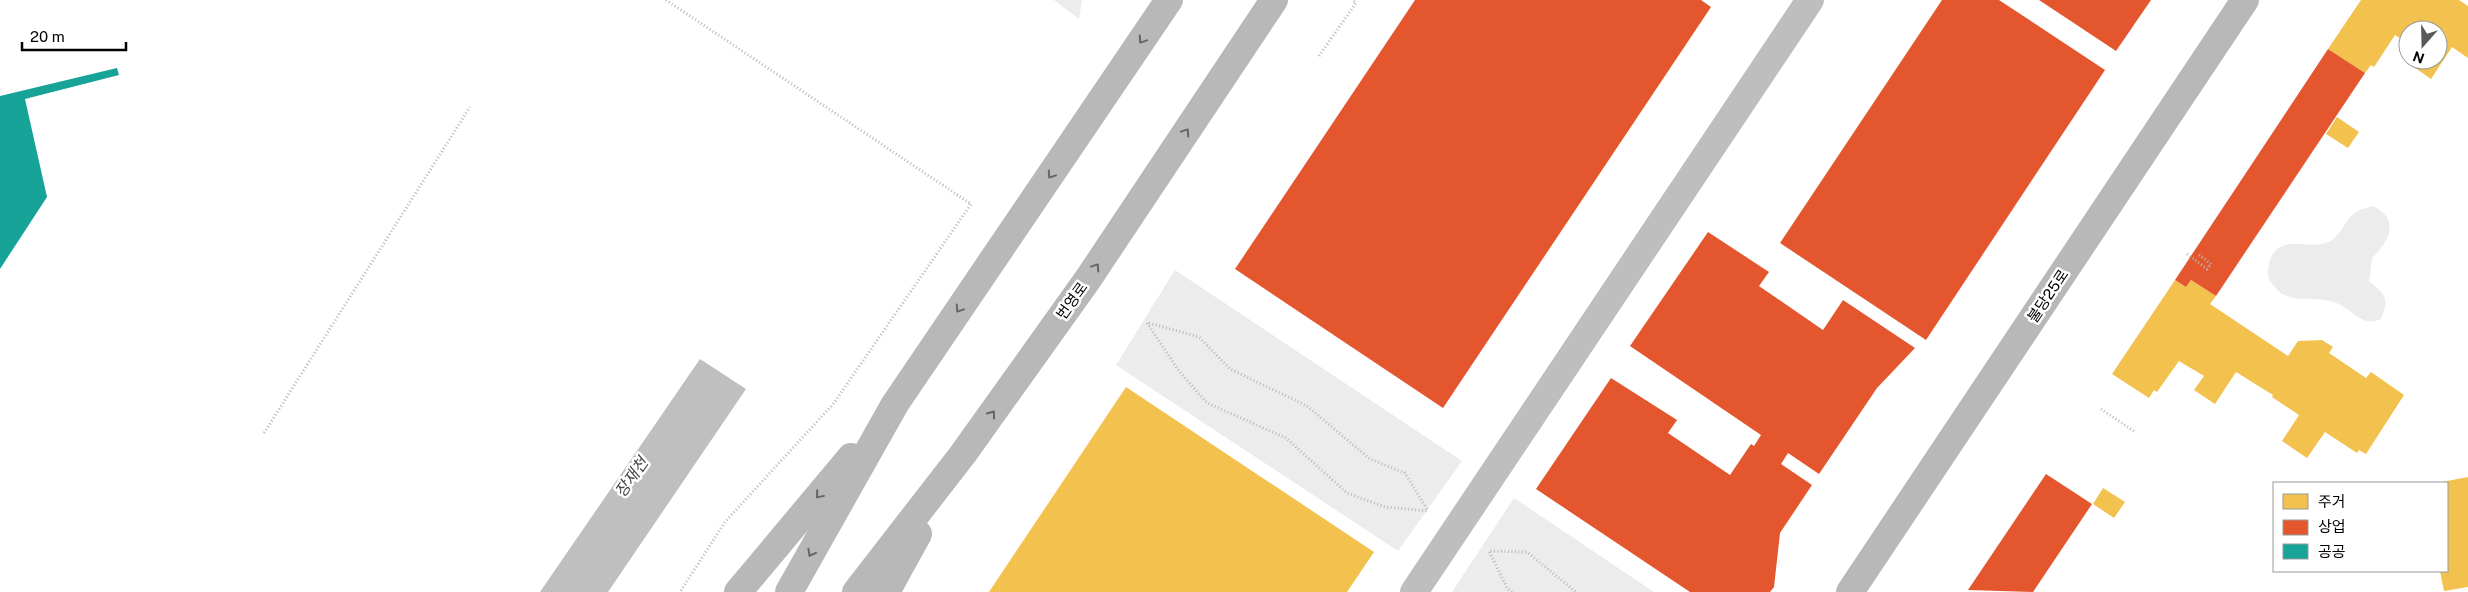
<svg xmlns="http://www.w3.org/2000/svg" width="2468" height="592" font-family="'Public Sans','Noto Sans KR',sans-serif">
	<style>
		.green { fill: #ececec }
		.water { fill: #bfbfbf }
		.homes { fill: #f2c14e }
		.shops { fill: #e4572e }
		.public { fill: #17a398 }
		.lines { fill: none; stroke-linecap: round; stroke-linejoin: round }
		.path { stroke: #b9b9b9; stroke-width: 3; stroke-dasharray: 1 2.5; stroke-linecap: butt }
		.street { stroke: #bebebe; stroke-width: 28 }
		.secondary { stroke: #b8b8b8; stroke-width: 28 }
		.oneway { stroke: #656565 }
		.labels { text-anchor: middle; stroke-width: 5; stroke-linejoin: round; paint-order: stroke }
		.street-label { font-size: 15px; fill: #000; stroke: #fff }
		.water-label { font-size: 16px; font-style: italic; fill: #444; stroke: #fff }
	</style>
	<rect width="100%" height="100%" fill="#fff"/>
	<!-- green -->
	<g class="green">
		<path d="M1054 0H1082L1079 19Z"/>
		<path d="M2373 206C2400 219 2390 241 2372 258L2369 281C2385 295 2390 297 2381 319 2361 328 2352 308 2334 302 2314 295 2288 306 2274 286 2270 281 2268 279 2268 273 2268 266 2270 257 2275 251 2289 237 2309 249 2326 243 2342 238 2344 218 2358 211 2362 208 2368 208 2373 206Z"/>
		<path d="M1175 270 1462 461 1398 551 1116 365Z"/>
		<path d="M1514 498 1654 592H1452Z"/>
	</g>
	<!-- water -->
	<path class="water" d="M700 359 746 389 608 592H540Z"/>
	<!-- homes -->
	<g class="homes">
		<path d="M2361 0H2459L2468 6V58L2452 47 2431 79 2411 65 2414 60H2438V30H2408V44L2395 35 2374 67 2371 65 2365 73 2328 49Z"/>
		<path d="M2337 117 2359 132 2348 148 2326 134Z"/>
		<path d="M2175 280 2186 287 2191 280 2216 296 2210 304 2288 356 2298 341 2322 340 2333 347 2329 353 2366 378 2371 372 2404 395 2366 454 2359 450 2357 453 2325 432 2307 458 2282 441 2299 415 2272 397 2273 395 2236 372 2215 404 2194 390 2204 376 2179 361 2157 392 2154 390 2149 398 2112 374Z"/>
		<path d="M1126 387 1374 552 1347 592H989Z"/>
		<path d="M2468 477V587L2444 591 2440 571H2447V483L2442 482Z"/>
		<path d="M2103 488 2125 502 2114 518 2093 504Z"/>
	</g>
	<!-- shops -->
	<g class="shops">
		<path d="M1415 0H1701L1711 7 1443 408 1235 269Z"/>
		<path d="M1942 0H1999L2105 70 1926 340 1780 243Z"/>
		<path d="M2039 0H2151L2116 51Z"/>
		<path d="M2328 49 2365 73 2216 296 2191 280 2186 287 2175 280Z"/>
		<path d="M1708 232 1769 272 1759 286 1823 330 1843 300 1915 348 1877 388 1819 474 1788 453 1781 464 1812 485 1780 533 1774 587 1770 592H1690L1536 489 1611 378 1677 420 1668 433 1730 475 1751 444 1754 446 1761 435 1630 346Z"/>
		<path d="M2046 474 2092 504 2033 592 1968 590Z"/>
	</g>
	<!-- public -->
	<path class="public" d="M117 68 119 75 25 99 47 197 0 269V96Z"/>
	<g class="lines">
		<!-- path -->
		<g class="path">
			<path d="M666 0 971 204 834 403 725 522 680 592"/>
			<path d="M1319 56 1356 3 1352 0"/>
			<path d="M2187 254 2207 269 2211 264 2198 254"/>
			<path d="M1147 323 1179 371 1207 403 1286 438 1347 493 1385 507 1428 511"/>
			<path d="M1149 323 1199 337 1230 369 1307 406 1370 459 1405 473 1428 511"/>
			<path d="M2101 409 2135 432"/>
			<path d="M264 433 470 107"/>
			<path d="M1512 592 1507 588 1489 551 1527 552 1576 592"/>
		</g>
		<!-- street -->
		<path class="street" d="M1414 592 1810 0"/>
		<!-- secondary -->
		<g class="secondary">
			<path d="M738 592 851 457"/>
			<path d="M789 592 895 404 1169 0"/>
			<path d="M856 592 963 454 1088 279 1274 0"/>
			<path d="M886 592 918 534"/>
			<path d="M1850 592 2245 0"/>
		</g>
	</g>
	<!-- one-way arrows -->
	<defs><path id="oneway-chevron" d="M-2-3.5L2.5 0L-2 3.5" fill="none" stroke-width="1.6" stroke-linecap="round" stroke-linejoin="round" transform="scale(1.25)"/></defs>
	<g class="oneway">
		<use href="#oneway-chevron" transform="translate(1142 40) rotate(124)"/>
		<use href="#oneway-chevron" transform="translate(1186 132) rotate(-56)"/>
		<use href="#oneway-chevron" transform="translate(1051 175) rotate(124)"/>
		<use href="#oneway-chevron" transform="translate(1096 267) rotate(-56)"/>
		<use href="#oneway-chevron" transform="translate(959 309) rotate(124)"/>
		<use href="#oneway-chevron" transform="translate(992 414) rotate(-54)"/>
		<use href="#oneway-chevron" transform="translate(819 495) rotate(130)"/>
		<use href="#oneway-chevron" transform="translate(811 553) rotate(119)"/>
	</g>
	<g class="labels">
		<!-- street labels -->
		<g class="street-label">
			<text transform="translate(2048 296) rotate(-56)" y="5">불당25로</text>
			<text transform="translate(1072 301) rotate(-54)" y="5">번영로</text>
		</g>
		<!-- water labels -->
		<g class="water-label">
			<text transform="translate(631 477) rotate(-55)" y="6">장재천</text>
		</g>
	</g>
	<!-- legend -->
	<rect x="2273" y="482" width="175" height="90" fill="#ffffff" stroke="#999999"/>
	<rect x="2283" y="494" width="25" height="15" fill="#f2c14e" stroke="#999999"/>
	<text x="2318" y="507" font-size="15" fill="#000000">주거</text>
	<rect x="2283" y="520" width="25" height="15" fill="#e4572e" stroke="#999999"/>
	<text x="2318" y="532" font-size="15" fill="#000000">상업</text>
	<rect x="2283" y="544" width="25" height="15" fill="#17a398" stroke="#999999"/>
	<text x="2318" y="557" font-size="15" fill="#000000">공공</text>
	<!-- north arrow -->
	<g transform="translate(2423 45) rotate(200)"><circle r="24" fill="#ffffff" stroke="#999999"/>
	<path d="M0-4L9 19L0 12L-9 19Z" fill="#595959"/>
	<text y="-8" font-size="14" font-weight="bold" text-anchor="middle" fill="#000000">N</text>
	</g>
	<!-- scale -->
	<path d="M22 42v8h104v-8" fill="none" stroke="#000000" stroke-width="2.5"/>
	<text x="30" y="42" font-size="15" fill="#000000" stroke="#ffffff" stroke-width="4" paint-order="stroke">20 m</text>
</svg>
